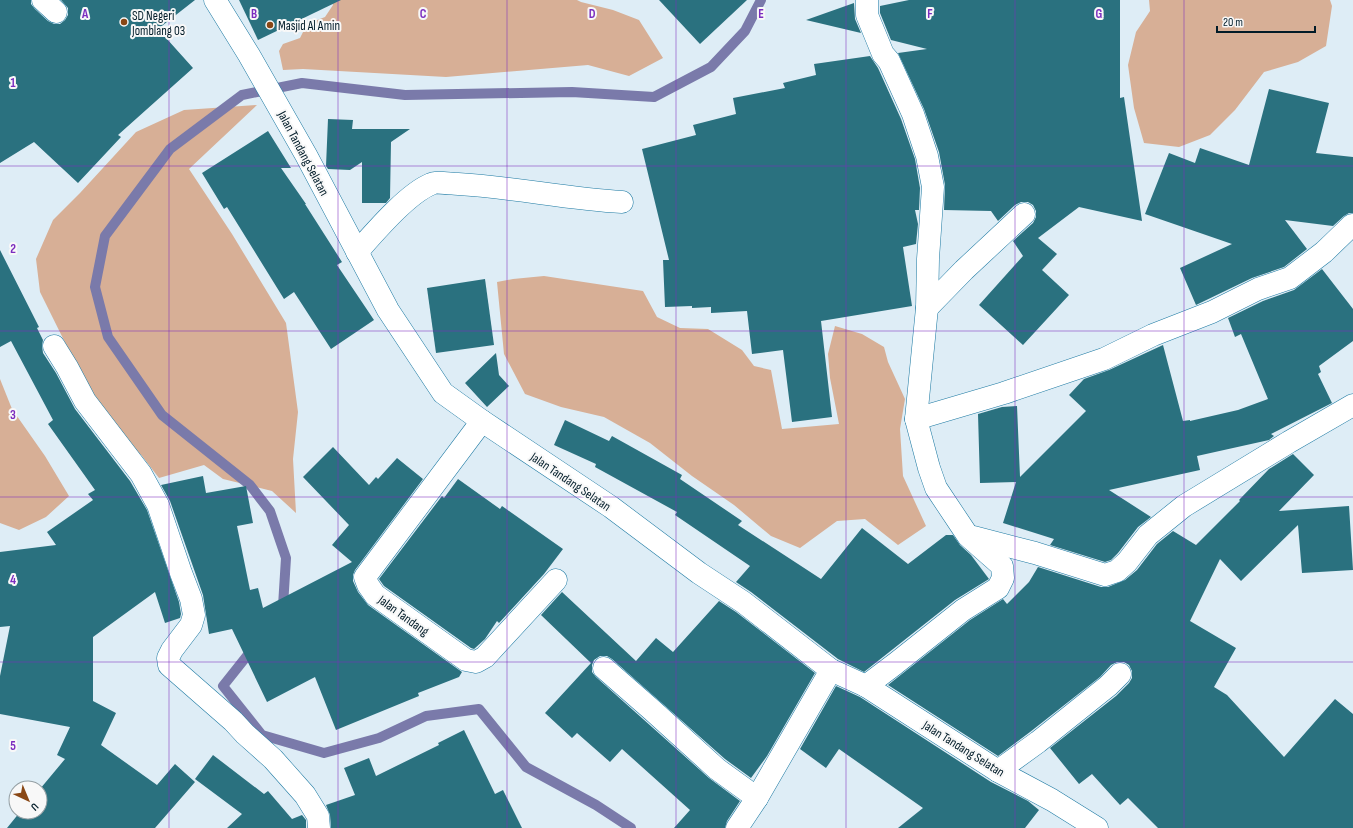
<svg xmlns="http://www.w3.org/2000/svg" width="1353" height="828" font-family="'Sofia Sans Condensed',sans-serif">
	<style>
		.green { fill: #d7af96 }
		.lines { fill: none; stroke-linecap: round; stroke-linejoin: round }
		.stream { stroke: #7a7aaa; stroke-width: 10 }
		.building { fill: #2a717f }
		.minor-casing { stroke: #1d7aa3; stroke-width: 23 }
		.minor { stroke: #fff; stroke-width: 22 }
		.grid { fill: none; stroke: #7b2cbf; stroke-width: 1; stroke-opacity: 0.55 }
		.poi-dot { fill: #894715; stroke: #f8f8f8; stroke-width: 1.5 }
		.labels { text-anchor: middle; stroke-width: 4; stroke-linejoin: round; paint-order: stroke }
		.poi-label { font-size: 13px; fill: #011b28; stroke: #f8f8f8; text-anchor: start }
		.street-label { font-size: 13px; fill: #011b28; stroke: #f8f8f8 }
		.grid-label { font-size: 13px; text-anchor: middle; font-weight: bold; fill: #7b2cbf; stroke: #f8f8f8; stroke-width: 4; stroke-linejoin: round; paint-order: stroke }
	</style>
	<rect width="100%" height="100%" fill="#deedf6"/>
	<!-- green -->
	<g class="green">
		<path d="M331 0H577L581 2 613 10 639 20 663 58 629 76 588 65 446 77 303 69 283 70 279 51 283 44 300 38 307 24 325 17 333 5Z"/>
		<path d="M1149 0H1330L1332 6 1326 46 1298 62 1264 72 1235 110 1210 135 1179 147 1144 143 1134 108 1128 65 1136 32 1150 11Z"/>
		<path d="M257 105 189 169 232 234 286 323 298 412 293 459 296 513 272 491 223 479 204 465 159 478 142 456 99 411 40 292 36 259 53 220 80 193 136 132 184 110Z"/>
		<path d="M544 276 643 291 657 317 680 328 708 329 742 350 754 366 771 370 782 429 839 424 830 378 828 354 835 326 862 334 884 347 888 362 905 399 900 429 903 476 926 526 898 545 865 519 837 521 800 548 771 536 734 505 692 476 650 443 604 417 561 407 525 394 504 354 497 282 513 279Z"/>
		<path d="M0 379 12 409 45 456 69 496 46 517 19 530 0 523Z"/>
	</g>
	<g class="lines">
		<!-- stream -->
		<g class="stream">
			<path d="M280 610 283 606 286 558 270 511 250 485 162 415 108 337 95 287 105 236 170 149 242 95 302 83 405 95 572 92 654 97 711 67 745 31 761 0"/>
			<path d="M254 647 223 686 262 735 324 753 379 738 426 716 479 709 526 767 596 805 631 828"/>
		</g>
	</g>
	<!-- building -->
	<g class="building">
		<path d="M0 0H31V4L35 9 48 21 54 24H60L65 20 68 15V8L61 0H195L158 29 193 68 118 135 121 137 78 183 34 142 0 163Z"/>
		<path d="M239 0H341L258 40Z"/>
		<path d="M659 0H747L700 44Z"/>
		<path d="M909 0H1120V98L1124 97 1142 221 1079 207 1038 238 1057 254 1042 270 1069 295 1023 345 979 305 1023 256 1013 241 1033 223 1036 217V211L1033 205 1028 202H1021L1015 205 998 221 991 211 944 210 945 185 939 152 924 109 898 53 927 49 891 40 880 13V6Z"/>
		<path d="M854 3 855 19 861 33 806 20Z"/>
		<path d="M870 56 878 68 901 119 915 159 920 188 919 210H915L918 224 916 244 903 247 912 306 821 321 832 417 792 422 783 350 752 354 747 311 711 313V307L692 308V306L665 307 663 260H669L642 149 696 135 693 125 736 114 733 98 785 88 783 83 816 75 814 64Z"/>
		<path d="M1269 89 1329 103 1316 153 1353 157V213H1349L1344 216 1333 226 1285 220 1307 249 1284 267 1252 278 1196 305 1180 268 1232 244 1145 214 1169 153 1195 163 1200 148 1249 165Z"/>
		<path d="M328 119 353 120 352 129H410L391 142 390 198 386 203H362V162L350 170 328 169 326 166Z"/>
		<path d="M268 131 291 168H281L306 204H305L342 262 337 265 374 320 331 349 294 292 284 299 227 207 224 209 202 173Z"/>
		<path d="M0 250 39 327 37 328 43 340 42 346 43 353 56 373 75 409 130 481 147 510 179 602 181 614 180 618 165 623 155 592 93 637V701L116 713 101 745 157 785 175 764 195 782 155 828H7L20 812H40V789L65 759 57 755 70 727 0 714V676L10 626 0 627V552L56 545 47 532 93 500 88 494 95 490 48 424 53 420 11 341 0 347Z"/>
		<path d="M1322 269 1353 309V341L1319 366 1321 372 1318 374 1332 403 1271 434 1274 436 1269 440 1197 456 1200 470 1109 490 1151 517 1138 527 1118 553 1111 560 1105 562 1050 545 1054 539 1003 523 1016 482 980 483 978 414 1002 407 1017 406 1020 477 1086 411 1069 395 1084 379 1109 370 1163 345 1183 421 1190 420V421L1238 410 1268 399 1241 334 1235 337 1228 318 1263 301 1294 290Z"/>
		<path d="M485 279 494 345 436 353 427 288Z"/>
		<path d="M496 353 499 375 509 386 487 407 465 383Z"/>
		<path d="M565 420 609 441 612 436 682 475 680 479 742 521 738 525 821 579 862 528 908 564 946 535H953L960 545 971 555 989 579 955 600 864 672 838 659 751 592 736 582 750 566 675 515 677 512 595 467 596 464 554 445Z"/>
		<path d="M333 447 369 485 376 477 378 479 397 458 423 479 355 570 353 575V581L358 592 368 605 462 672 459 677 418 693 419 696 336 730 315 677 267 702 232 629 209 634 203 595 170 501 161 485 203 476 206 493 246 486 253 523 237 526 250 590 258 588 263 608 352 562 332 545 349 525 303 477Z"/>
		<path d="M1293 454 1314 475 1279 511 1349 506 1353 570 1302 573 1298 525 1241 581 1220 559 1190 621 1236 648 1214 687 1227 695 1284 757 1335 699 1353 714V828H1158L1128 798 1120 805 1092 774 1079 784 1050 748 1116 696 1129 683 1132 678V671L1129 665 1124 662H1117L1111 665 1100 677 1030 732 998 756 888 685 970 620 1003 599 1007 604 1029 582 1038 567 1101 587H1108L1125 580 1137 570 1157 544 1173 531 1196 545 1240 501 1239 500 1269 469Z"/>
		<path d="M458 479 500 509 502 506 563 549 544 574 499 623 497 621 485 639 474 649 471 648 384 586 379 579 442 496 444 498Z"/>
		<path d="M562 592 636 661 656 638 673 652 719 601 736 612 815 673 767 756 751 778 725 759 612 659 607 656H600L594 660 592 665V672L596 677 709 778 740 801 727 821 725 828H674L690 810 622 749 610 762 577 733 572 738 545 713 591 663 541 615Z"/>
		<path d="M836 686 860 697 991 782 1028 801 1039 810 1025 828H898L923 808 839 749 826 768 800 749Z"/>
		<path d="M464 730 495 794 503 790 522 828H331L330 815 326 805 355 795 344 768 369 758 376 776 439 745 438 743Z"/>
		<path d="M213 755 264 794 268 791 292 819 302 815 306 820V828H227L242 814 195 779Z"/>
	</g>
	<g class="lines">
		<defs>
			<g id="minor">
				<path d="M43 0 56 12"/>
				<path d="M215 0 249 55 306 155 388 310 443 393 482 421 611 507 699 573 743 602 831 670 866 686 998 771 1052 800 1097 828"/>
				<path d="M357 252C375 232 407 194 431 184 436 181 451 184 458 184 513 187 567 199 622 202"/>
				<path d="M927 308 964 270 1024 214"/>
				<path d="M54 346 67 367 85 401 141 474 158 505 181 573 191 599 194 615 191 625 172 650 168 658 169 665 233 721 245 734 273 759 305 795 318 816 319 828"/>
				<path d="M916 419 1004 393 1104 359 1153 335 1212 312 1258 289 1290 278 1324 252 1352 225"/>
				<path d="M482 421 365 577 368 585 375 595 466 660 476 662 485 657 556 580"/>
				<path d="M973 537 1035 553 1105 575 1117 571 1127 562 1148 535 1184 506 1289 442 1353 405"/>
				<path d="M604 668 652 710 717 769 757 798"/>
				<path d="M866 686 895 664 963 610 998 588 1003 578 1002 566 968 536 936 488 929 468 916 419 927 308 928 259 933 187 927 156 913 114 889 61 883 54 867 15V0"/>
				<path d="M998 771 1038 742 1108 686 1120 674"/>
				<path d="M737 828 757 798 831 670"/>
			</g>
		</defs>
		<!-- minor casing -->
		<use href="#minor" class="minor-casing"/>
		<!-- minor -->
		<use href="#minor" class="minor"/>
	</g>
	<!-- grid -->
	<path class="grid" d="M169 0V828M338 0V828M507 0V828M676 0V828M846 0V828M1015 0V828M1184 0V828M0 166H1353M0 331H1353M0 497H1353M0 662H1353"/>
	<!-- markers -->
	<g class="poi-dot">
		<circle cx="124" cy="22" r="4"/>
		<circle cx="270" cy="25" r="4"/>
	</g>
	<g class="labels">
		<!-- poi labels -->
		<g class="poi-label">
			<text x="132" y="20">SD Negeri<tspan x="132" dy="15">Jomblang 03</tspan></text>
			<text x="278" y="30">Masjid Al Amin</text>
		</g>
		<!-- street labels -->
		<g class="street-label">
			<text transform="translate(304 153) rotate(62)" y="5">Jalan Tandang Selatan</text>
			<text transform="translate(571 481) rotate(34)" y="5">Jalan Tandang Selatan</text>
			<text transform="translate(404 615) rotate(36)" y="5">Jalan Tandang</text>
			<text transform="translate(964 748) rotate(32)" y="5">Jalan Tandang Selatan</text>
		</g>
	</g>
	<g class="grid-label">
		<text x="85" y="18">A</text>
		<text x="254" y="18">B</text>
		<text x="423" y="18">C</text>
		<text x="592" y="18">D</text>
		<text x="761" y="18">E</text>
		<text x="930" y="18">F</text>
		<text x="1099" y="18">G</text>
		<text x="13" y="87">1</text>
		<text x="13" y="253">2</text>
		<text x="13" y="419">3</text>
		<text x="13" y="584">4</text>
		<text x="13" y="750">5</text>
	</g>
	<!-- north arrow -->
	<g transform="translate(28 800) rotate(136)"><circle r="19" fill="#f8f8f8" stroke="#95a0a5"/>
	<path d="M0-3L7 15L0 10L-7 15Z" fill="#894715"/>
	<text y="-6" font-size="11" font-weight="bold" text-anchor="middle" fill="#011b28">U</text>
	</g>
	<!-- scale -->
	<path d="M1217 26v6h98v-6" fill="none" stroke="#011b28" stroke-width="2"/>
	<text x="1223" y="26" font-size="12" fill="#011b28" stroke="#f8f8f8" stroke-width="3" paint-order="stroke">20 m</text>
</svg>
